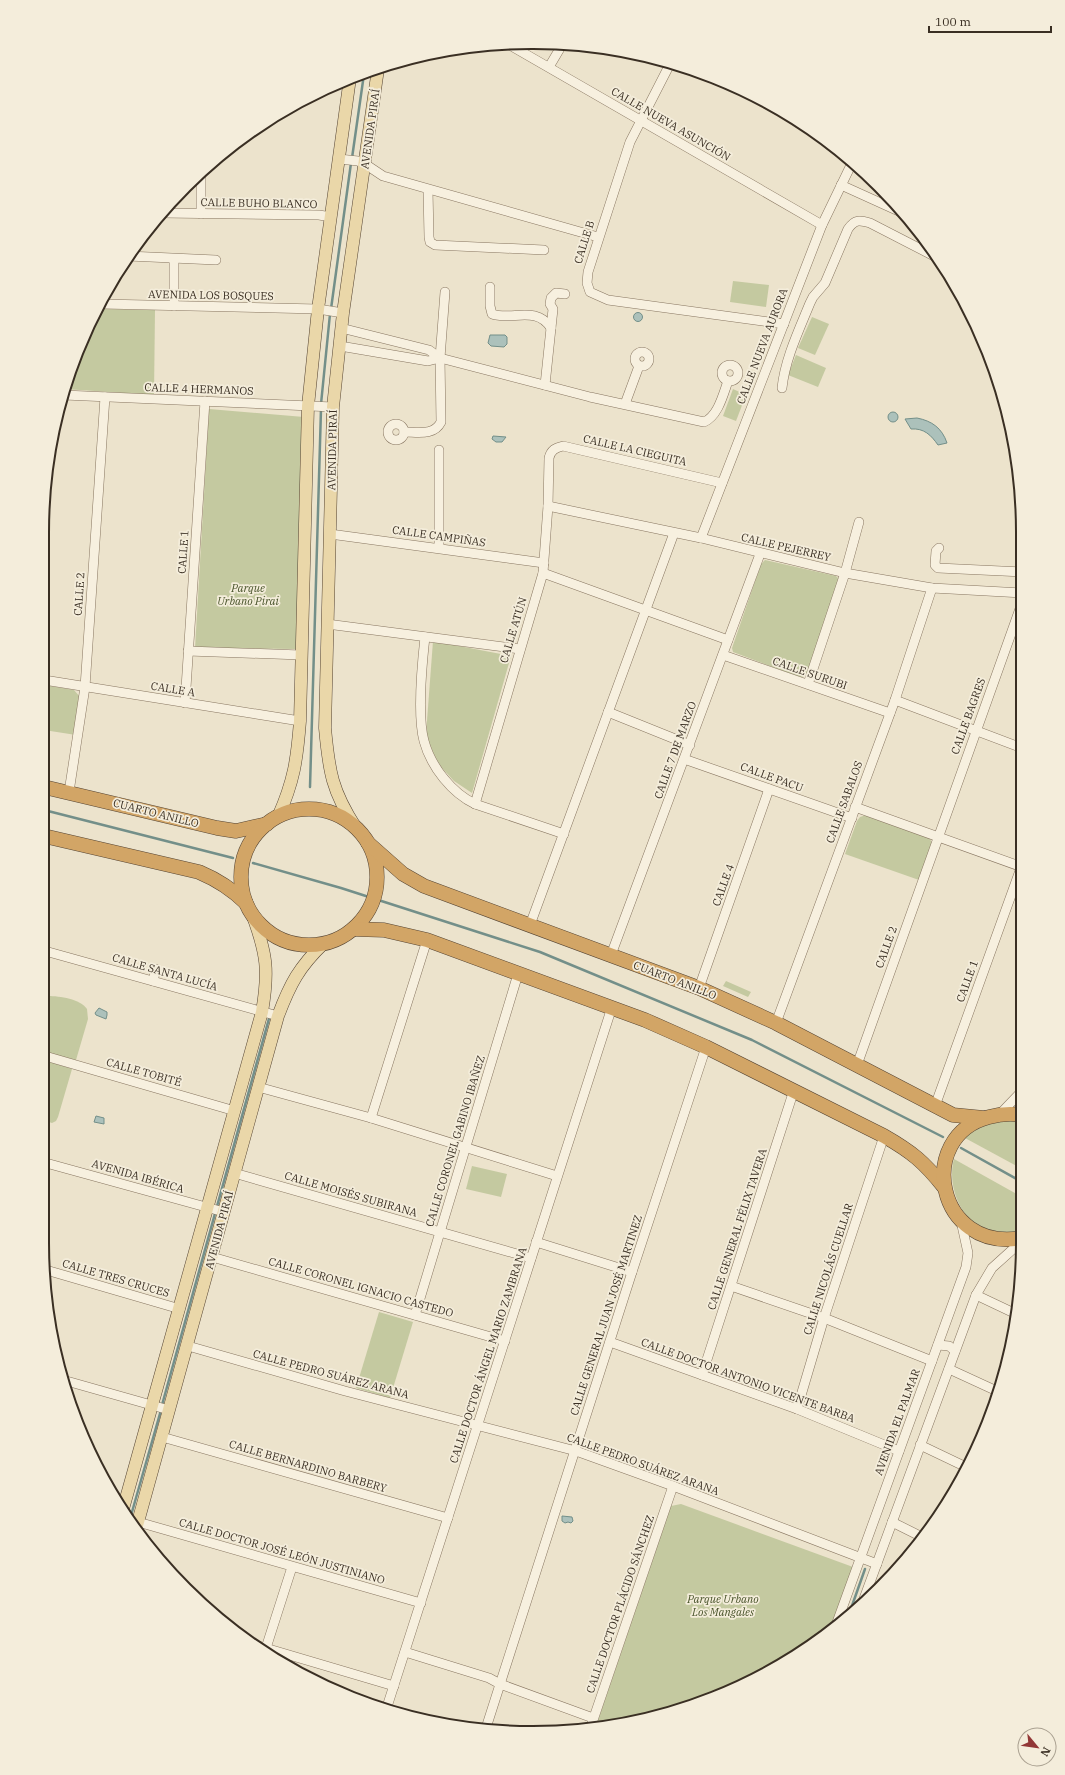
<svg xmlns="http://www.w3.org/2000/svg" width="1065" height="1775" font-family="'IBM Plex Serif',serif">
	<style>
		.green { fill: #c4c9a0 }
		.water { fill: #acc1bb; stroke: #738f89 }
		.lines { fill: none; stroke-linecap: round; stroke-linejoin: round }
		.stream { stroke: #738f89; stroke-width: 2.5 }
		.minor-casing { stroke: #887661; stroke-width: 10 }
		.major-casing { stroke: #564534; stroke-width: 13 }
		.highway-casing { stroke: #564534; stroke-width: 15 }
		.minor { stroke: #f7f0df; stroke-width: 9 }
		.major { stroke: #ead7a9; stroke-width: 12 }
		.highway { stroke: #d2a566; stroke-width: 14 }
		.labels { text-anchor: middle; stroke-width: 3.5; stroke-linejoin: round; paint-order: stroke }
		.street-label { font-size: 11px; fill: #3a2f23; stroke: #f4eddb }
		.park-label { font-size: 11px; font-style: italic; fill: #49542b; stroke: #f4eddb }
		.rim { fill: none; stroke: #3a2f23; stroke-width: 2 }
	</style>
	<rect width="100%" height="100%" fill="#ece3cc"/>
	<!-- green -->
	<g class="green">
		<path d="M733 281 769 285 766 307 730 302Z"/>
		<path d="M101 309 155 310 154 395 65 389 68 375Z"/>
		<path d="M812 317 829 324 815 355 798 348Z"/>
		<path d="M796 355 826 368 818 387 788 375Z"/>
		<path d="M733 389 746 395 736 421 723 416Z"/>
		<path d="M209 409 304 417 296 649 195 648Z"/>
		<path d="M765 560 836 576 839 579 807 674 801 678 733 652 732 648 761 564Z"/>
		<path d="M433 641 511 656 472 793 454 781 441 767 431 751 426 734Z"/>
		<path d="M44 685 74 690 80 697 76 735 44 730Z"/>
		<path d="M866 815 929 837 932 843 919 880 845 854 857 821 860 817Z"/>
		<path d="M726 981 751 992 748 997 723 986Z"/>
		<path d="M48 996C60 996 80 999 87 1009L88 1019 76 1060 45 1052V998Z"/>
		<path d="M45 1060 72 1069 58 1117 56 1121 52 1123 46 1121Z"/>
		<path d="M1012 1120 1022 1123V1169L965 1138 968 1134 993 1121Z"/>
		<path d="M954 1159 1022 1197V1233C1009 1234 994 1235 982 1229 959 1217 947 1183 954 1159Z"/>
		<path d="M472 1166 507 1174 501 1197 466 1189Z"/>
		<path d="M379 1312 413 1322 390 1398 356 1388Z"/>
		<path d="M681 1504 853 1567 829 1633 750 1682 690 1707 595 1729 671 1506Z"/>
	</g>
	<!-- water -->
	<g class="water">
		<circle cx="638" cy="317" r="4.5"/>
		<path d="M490 335H505L507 337V344L504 347 491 346 488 343Z"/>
		<circle cx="893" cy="417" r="5"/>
		<path d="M917 418C932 421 942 428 947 443L938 445C931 435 924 428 911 429L905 419Z"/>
		<path d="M493 436 506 437 502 442H496L492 439Z"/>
		<path d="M99 1008 107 1012V1015L106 1019 96 1015 95 1013Z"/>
		<path d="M96 1116 104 1118V1124L94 1122Z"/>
		<path d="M562 1516 572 1517 573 1521 571 1523 568 1522 565 1523 562 1521Z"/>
	</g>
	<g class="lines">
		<!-- stream -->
		<g class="stream">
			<path d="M352 158 364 74"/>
			<path d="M331 309 351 163"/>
			<path d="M321 404 330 314"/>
			<path d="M310 787 321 409"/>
			<path d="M44 810 233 858"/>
			<path d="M253 863 341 888 540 952 752 1040 943 1137"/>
			<path d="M961 1148 1022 1182"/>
			<path d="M162 1405 270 1015"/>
			<path d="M130 1519 161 1410"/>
			<path d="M848 1617 865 1569"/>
		</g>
		<defs>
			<g id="minor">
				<path d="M508 44 822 225"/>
				<path d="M670 64 630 142 588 272 587 283 590 292 608 300 784 324"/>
				<path d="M549 67 562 45"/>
				<path d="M339 159 358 161 365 164 383 176 598 237"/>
				<path d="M841 185 905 214"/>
				<path d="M428 190 429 237 430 242 435 245 544 250"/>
				<path d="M163 213 319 215 331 217"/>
				<path d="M201 214V173"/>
				<path d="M128 256 216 260"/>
				<path d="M174 259V306"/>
				<path d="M490 287V306L492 314C512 321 536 305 551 328"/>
				<path d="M103 304 318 309 343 313"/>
				<path d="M341 328 429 350 440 358 590 397 704 422C718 416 723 395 728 381"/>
				<path d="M340 346 428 361 440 358"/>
				<circle cx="642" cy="359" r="7"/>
				<circle cx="730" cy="373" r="8"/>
				<path d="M545 385 553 309 550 304 551 298 556 293 565 294"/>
				<path d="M782 388C785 359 799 330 810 303L813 297 825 283 848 229C855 219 860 220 870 223L936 257"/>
				<path d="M64 395 333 407"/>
				<path d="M625 404 639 366"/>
				<circle cx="396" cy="432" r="8"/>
				<path d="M404 432C418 432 434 436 441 422L440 358 445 292"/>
				<path d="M548 506 701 538 845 573 932 588 1022 593"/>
				<path d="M330 534 544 563"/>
				<path d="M701 538 822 225 851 165"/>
				<path d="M439 548V450"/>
				<path d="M939 548 936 551 935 565 938 568 1022 572"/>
				<path d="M543 573 728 640"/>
				<path d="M327 624 520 649"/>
				<path d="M425 637C422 664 417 715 424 741 431 767 452 793 475 804L564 834"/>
				<path d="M188 651 301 655"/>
				<path d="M723 655 890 713"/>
				<path d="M44 680 300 721"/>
				<path d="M808 684 845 573 859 522"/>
				<path d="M895 700 1022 748"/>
				<path d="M185 703 205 401"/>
				<path d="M608 712 690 745"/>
				<path d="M684 759 852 818"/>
				<path d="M69 792 85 687 105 397"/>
				<path d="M475 804 543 573 548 506 549 458C551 450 555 448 563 446L722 483"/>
				<path d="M855 807 1022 867"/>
				<path d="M530 925 674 533"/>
				<path d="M45 951 278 1016"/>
				<path d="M611 955 760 554"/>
				<path d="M153 981 156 969"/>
				<path d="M699 988 769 789"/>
				<path d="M776 1023 895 700 932 588"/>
				<path d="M45 1056 235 1111"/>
				<path d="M857 1065 1022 603"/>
				<path d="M258 1087 371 1118 557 1176"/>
				<path d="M935 1106 1022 865"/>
				<path d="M1000 1114 1022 1091"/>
				<path d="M371 1118 427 940"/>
				<path d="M46 1163 224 1212"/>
				<path d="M234 1173 531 1258"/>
				<path d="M536 1242 632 1272"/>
				<path d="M212 1257 505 1341"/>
				<path d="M46 1270 180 1309"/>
				<path d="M731 1286 824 1318 932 1361"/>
				<path d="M976 1295 1014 1313"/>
				<path d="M415 1315 518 974"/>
				<path d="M610 1342 797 1409 899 1451"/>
				<path d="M938 1345 949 1346 955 1351"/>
				<path d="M188 1346 345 1391 576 1451 673 1486 877 1564"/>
				<path d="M949 1369 999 1392"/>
				<path d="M702 1375 794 1090"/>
				<path d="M63 1380 169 1410"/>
				<path d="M797 1409 824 1318 884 1136"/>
				<path d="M162 1437 448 1518"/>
				<path d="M920 1445 964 1466"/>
				<path d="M138 1522 421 1603"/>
				<path d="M892 1522 922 1537"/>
				<path d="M862 1604 976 1295 992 1268 1022 1241"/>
				<path d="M835 1628 966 1267 968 1253 961 1221"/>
				<path d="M252 1644 394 1686"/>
				<path d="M266 1648 292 1567"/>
				<path d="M405 1652 489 1678 500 1684 593 1718"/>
				<path d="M386 1710 612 1007"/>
				<path d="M486 1728 632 1272 706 1047"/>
				<path d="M590 1729 673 1486"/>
			</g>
			<g id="major">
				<path d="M278 817C294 781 297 760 300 721L308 406 318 309 350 78"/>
				<path d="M356 828C332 791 329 772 325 728L333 407 343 313 378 69"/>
				<path d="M123 1509 262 1012C269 971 267 954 252 914"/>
				<path d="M136 1529 278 1016C290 984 299 967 324 943"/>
			</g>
			<g id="highway">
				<path d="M44 787 217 828 236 831 267 824"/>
				<circle cx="309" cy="877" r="68"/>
				<path d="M44 836 199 872C218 880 232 889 246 903"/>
				<path d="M368 843 403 874 424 886 699 988 776 1023 953 1115 984 1118"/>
				<path d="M353 929 384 930 427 940 645 1020 706 1047 884 1136C912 1152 924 1162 944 1187"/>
				<path d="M1022 1115C1010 1113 1000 1114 989 1117 915 1136 936 1253 1022 1238"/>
			</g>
		</defs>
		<!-- minor casing -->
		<use href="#minor" class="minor-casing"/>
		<!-- major casing -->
		<use href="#major" class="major-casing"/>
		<!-- highway casing -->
		<use href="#highway" class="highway-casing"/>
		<!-- minor -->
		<use href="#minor" class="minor"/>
		<!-- major -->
		<use href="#major" class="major"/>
		<!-- highway -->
		<use href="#highway" class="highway"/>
	</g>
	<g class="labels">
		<!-- street labels -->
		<g class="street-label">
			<text transform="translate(671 124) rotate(30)" y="4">CALLE NUEVA ASUNCIÓN</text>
			<text transform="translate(370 129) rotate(-82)" y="4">AVENIDA PIRAÍ</text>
			<text transform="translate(259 203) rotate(1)" y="4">CALLE BUHO BLANCO</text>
			<text transform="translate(584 242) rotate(-73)" y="4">CALLE B</text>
			<text transform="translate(211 295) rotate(1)" y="4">AVENIDA LOS BOSQUES</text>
			<text transform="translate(762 346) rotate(-69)" y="4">CALLE NUEVA AURORA</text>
			<text transform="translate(199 389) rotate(2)" y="4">CALLE 4 HERMANOS</text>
			<text transform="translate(332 450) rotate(-89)" y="4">AVENIDA PIRAÍ</text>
			<text transform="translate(635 450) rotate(13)" y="4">CALLE LA CIEGUITA</text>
			<text transform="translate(439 536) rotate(8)" y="4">CALLE CAMPIÑAS</text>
			<text transform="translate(786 547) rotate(13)" y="4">CALLE PEJERREY</text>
			<text transform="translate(183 552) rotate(-86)" y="4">CALLE 1</text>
			<text transform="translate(79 594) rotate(-86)" y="4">CALLE 2</text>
			<text transform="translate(513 630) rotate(-73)" y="4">CALLE ATÚN</text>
			<text transform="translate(810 673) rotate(19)" y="4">CALLE SURUBI</text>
			<text transform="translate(173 689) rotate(9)" y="4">CALLE A</text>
			<text transform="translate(968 716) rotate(-70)" y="4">CALLE BAGRES</text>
			<text transform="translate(675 750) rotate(-70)" y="4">CALLE 7 DE MARZO</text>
			<text transform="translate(772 777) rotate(20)" y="4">CALLE PACU</text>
			<text transform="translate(844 802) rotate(-70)" y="4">CALLE SABALOS</text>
			<text transform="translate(156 813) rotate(14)" y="4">CUARTO ANILLO</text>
			<text transform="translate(723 885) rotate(-70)" y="4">CALLE 4</text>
			<text transform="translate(886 947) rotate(-70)" y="4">CALLE 2</text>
			<text transform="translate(165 972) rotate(16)" y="4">CALLE SANTA LUCÍA</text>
			<text transform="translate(675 980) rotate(21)" y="4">CUARTO ANILLO</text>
			<text transform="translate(967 981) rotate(-70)" y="4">CALLE 1</text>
			<text transform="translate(144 1072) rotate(16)" y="4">CALLE TOBITÉ</text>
			<text transform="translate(455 1141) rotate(-73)" y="4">CALLE CORONEL GABINO IBAÑEZ</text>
			<text transform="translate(138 1176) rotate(16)" y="4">AVENIDA IBÉRICA</text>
			<text transform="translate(351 1194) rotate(16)" y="4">CALLE MOISÉS SUBIRANA</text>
			<text transform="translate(737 1229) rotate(-72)" y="4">CALLE GENERAL FÉLIX TAVERA</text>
			<text transform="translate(219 1230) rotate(-75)" y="4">AVENIDA PIRAÍ</text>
			<text transform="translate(828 1269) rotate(-72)" y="4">CALLE NICOLÁS CUELLAR</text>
			<text transform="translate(116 1278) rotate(16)" y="4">CALLE TRES CRUCES</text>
			<text transform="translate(361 1287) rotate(16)" y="4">CALLE CORONEL IGNACIO CASTEDO</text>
			<text transform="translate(606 1315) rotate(-72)" y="4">CALLE GENERAL JUAN JOSÉ MARTINEZ</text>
			<text transform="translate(488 1355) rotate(-72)" y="4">CALLE DOCTOR ÁNGEL MARIO ZAMBRANA</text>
			<text transform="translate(331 1374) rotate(15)" y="4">CALLE PEDRO SUÁREZ ARANA</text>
			<text transform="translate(748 1380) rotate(20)" y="4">CALLE DOCTOR ANTONIO VICENTE BARBA</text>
			<text transform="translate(897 1422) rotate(-70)" y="4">AVENIDA EL PALMAR</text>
			<text transform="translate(643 1464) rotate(20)" y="4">CALLE PEDRO SUÁREZ ARANA</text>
			<text transform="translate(308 1466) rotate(16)" y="4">CALLE BERNARDINO BARBERY</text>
			<text transform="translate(282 1551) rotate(16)" y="4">CALLE DOCTOR JOSÉ LEÓN JUSTINIANO</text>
			<text transform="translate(620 1604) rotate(-71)" y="4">CALLE DOCTOR PLÁCIDO SÁNCHEZ</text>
		</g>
		<!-- park labels -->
		<g class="park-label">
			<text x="248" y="592">Parque<tspan x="248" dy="13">Urbano Pirai</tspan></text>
			<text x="723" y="1603">Parque Urbano<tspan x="723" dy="13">Los Mangales</tspan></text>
		</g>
	</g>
	<!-- crop -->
	<path d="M0 0H1065V1775H0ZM532 49H533A483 483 0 0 1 1016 532V1243A483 483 0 0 1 533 1726H532A483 483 0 0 1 49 1243V532A483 483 0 0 1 532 49Z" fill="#f4eddb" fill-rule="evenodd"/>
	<path class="rim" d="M532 49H533A483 483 0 0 1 1016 532V1243A483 483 0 0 1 533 1726H532A483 483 0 0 1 49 1243V532A483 483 0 0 1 532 49Z"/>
	<!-- north arrow -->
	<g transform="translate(1037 1747) rotate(119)"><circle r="19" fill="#f4eddb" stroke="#aaa191"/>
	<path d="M0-3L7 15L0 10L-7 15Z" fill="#923736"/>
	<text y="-6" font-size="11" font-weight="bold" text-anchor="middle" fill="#3a2f23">N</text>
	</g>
	<!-- scale -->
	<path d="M929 26v6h122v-6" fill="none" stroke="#3a2f23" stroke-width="2"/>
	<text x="935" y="26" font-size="12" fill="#3a2f23" stroke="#f4eddb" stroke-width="3" paint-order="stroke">100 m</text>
</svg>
